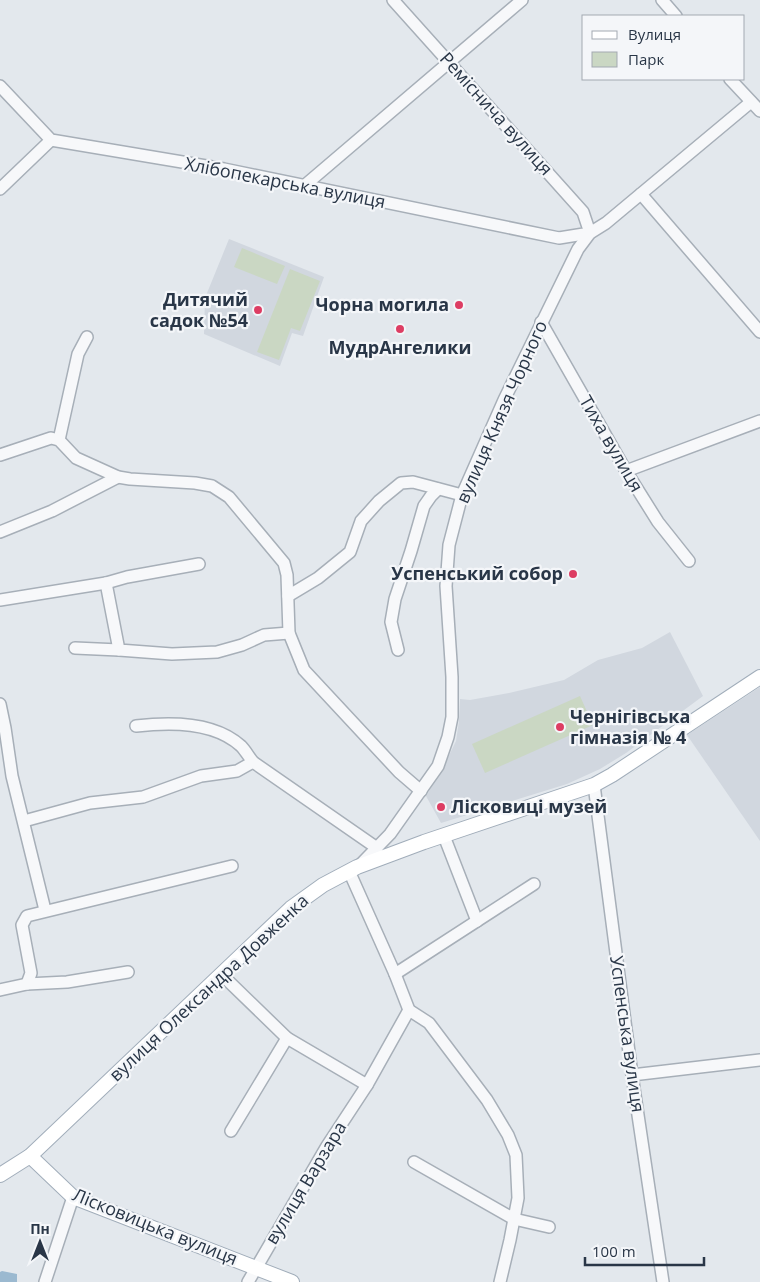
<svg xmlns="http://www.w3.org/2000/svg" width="760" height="1282" font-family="'Open Sans',sans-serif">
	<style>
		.built { fill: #d1d7df }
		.green { fill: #cad7c3 }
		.water { fill: #9bb9d0 }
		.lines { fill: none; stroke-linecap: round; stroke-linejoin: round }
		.minor-casing { stroke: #a7afb8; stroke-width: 14 }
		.major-casing { stroke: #a1adba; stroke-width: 16 }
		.minor { stroke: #f7f8fa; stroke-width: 11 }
		.major { stroke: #fff; stroke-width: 14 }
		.poi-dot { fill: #dd3d63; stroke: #f4f6f9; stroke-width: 2 }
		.labels { text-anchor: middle; stroke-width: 4.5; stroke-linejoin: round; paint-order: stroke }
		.street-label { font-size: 18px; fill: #293647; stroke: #f4f6f9 }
		.poi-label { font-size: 18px; font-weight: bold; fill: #293647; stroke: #f4f6f9; text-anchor: end }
	</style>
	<rect width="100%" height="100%" fill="#e3e8ed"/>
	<!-- built -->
	<g class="built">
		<path d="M229 239 324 277 303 336 292 333 280 366 204 334 205 298Z"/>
		<path d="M670 632 703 696 626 753 600 769 567 784 441 823 426 796 443 768 456 741 459 721 460 699 470 700 509 693 564 680 598 660 642 648Z"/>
		<path d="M760 687V841L687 735Z"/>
	</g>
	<!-- green -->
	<g class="green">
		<path d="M242 248 285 266 277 284 234 267Z"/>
		<path d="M290 269 320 281 300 331 291 328 279 360 257 352Z"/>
		<path d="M580 696 593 725 485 773 472 744Z"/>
	</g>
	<!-- water -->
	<path class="water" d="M2 1271 17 1274V1282H0V1272Z"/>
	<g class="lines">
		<defs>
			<g id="minor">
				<path d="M662 0 676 16"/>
				<path d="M730 79 760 111"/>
				<path d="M0 86 51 140 224 169 559 238 590 233 583 212 393 0"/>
				<path d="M304 186 522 0"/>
				<path d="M0 189 51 140"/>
				<path d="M641 194 760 332"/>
				<path d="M541 322 626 471 658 522 689 561"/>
				<path d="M59 440 78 354 87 337"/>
				<path d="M0 455 51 438 59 440 76 458 118 477 130 479 195 483 212 486 229 497 284 563 287 575 289 633 304 670 399 772 421 791"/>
				<path d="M626 471 760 421"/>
				<path d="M0 532 52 511 118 477"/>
				<path d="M106 583 119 650 172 654 217 652 242 645 264 635 289 633"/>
				<path d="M288 596 318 578 350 552 361 521 379 501 401 483 413 482 462 495"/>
				<path d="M0 600 106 583 127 577 199 564"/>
				<path d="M75 648 119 650"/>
				<path d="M398 650 391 622 395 599 411 551 424 506 431 496 438 489"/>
				<path d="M0 704 5 728 12 776 45 910"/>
				<path d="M136 726C169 722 214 721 241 746 245 750 249 757 253 762L377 848"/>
				<path d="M594 785 632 1075 663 1282"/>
				<path d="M24 821 90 803 143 797 201 776 237 771 253 762"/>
				<path d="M444 836 477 921"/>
				<path d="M359 866 390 834 438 766 448 737 452 717V677L446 586 449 545 462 495 504 400 578 249 590 233 606 223 751 102"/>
				<path d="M349 871 395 974 409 1010 429 1023 487 1100 508 1135 516 1155 518 1198 510 1240 500 1282"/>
				<path d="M221 974 287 1038 367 1085"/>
				<path d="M395 974 534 884"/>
				<path d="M27 984 31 973 22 925 27 916 232 866"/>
				<path d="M0 990 27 984 67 982 128 972"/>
				<path d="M632 1075 760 1060"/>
				<path d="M231 1131 287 1038"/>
				<path d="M414 1162 514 1219 549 1227"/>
				<path d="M45 1282 73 1197"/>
				<path d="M248 1282 327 1146 367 1085 409 1010"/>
			</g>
			<g id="major">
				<path d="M30 1156 73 1197 292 1282"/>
				<path d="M0 1175 30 1156 291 908 323 885 357 867 424 842 594 785 612 775 760 677"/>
			</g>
		</defs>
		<!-- minor casing -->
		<use href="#minor" class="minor-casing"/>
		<!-- major casing -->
		<use href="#major" class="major-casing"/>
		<!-- minor -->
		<use href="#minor" class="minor"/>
		<!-- major -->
		<use href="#major" class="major"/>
	</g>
	<!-- markers -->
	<g class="poi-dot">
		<circle cx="459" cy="305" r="5"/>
		<circle cx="258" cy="310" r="5"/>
		<circle cx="400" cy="329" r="5"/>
		<circle cx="573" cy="574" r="5"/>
		<circle cx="560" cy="727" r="5"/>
		<circle cx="441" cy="807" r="5"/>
	</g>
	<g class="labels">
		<!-- street labels -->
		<g class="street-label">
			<text transform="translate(496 114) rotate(48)" y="6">Реміснича вулиця</text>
			<text transform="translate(285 183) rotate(11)" y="6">Хлібопекарська вулиця</text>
			<text transform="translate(502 412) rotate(-66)" y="6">вулиця Князя Чорного</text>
			<text transform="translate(611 444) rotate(60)" y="6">Тиха вулиця</text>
			<text transform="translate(209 988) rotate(-43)" y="6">вулиця Олександра Довженка</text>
			<text transform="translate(627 1034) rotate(82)" y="6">Успенська вулиця</text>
			<text transform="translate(306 1183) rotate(-59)" y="6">вулиця Варзара</text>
			<text transform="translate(155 1227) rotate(22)" y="6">Лісковицька вулиця</text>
		</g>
		<!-- poi labels -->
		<g class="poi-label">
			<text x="248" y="306">Дитячий<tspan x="248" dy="21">садок №54</tspan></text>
			<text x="449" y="311">Чорна могила</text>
			<text x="400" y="354" text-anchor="middle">МудрАнгелики</text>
			<text x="563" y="580">Успенський собор</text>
			<text x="570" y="723" text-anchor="start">Чернігівська<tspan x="570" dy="21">гімназія № 4</tspan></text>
			<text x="451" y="813" text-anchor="start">Лісковиці музей</text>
		</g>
	</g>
	<!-- legend -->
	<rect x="582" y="15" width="162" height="65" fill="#f4f6f9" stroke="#a3a9b2"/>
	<rect x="592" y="31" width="25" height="8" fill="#ffffff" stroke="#a3a9b2"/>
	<text x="628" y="40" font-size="15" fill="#293647">Вулиця</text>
	<rect x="592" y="52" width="25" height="15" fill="#cad7c3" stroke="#a3a9b2"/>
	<text x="628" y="65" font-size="15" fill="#293647">Парк</text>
	<!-- north arrow -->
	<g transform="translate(40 1242)" stroke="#f4f6f9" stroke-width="4" paint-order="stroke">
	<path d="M0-4L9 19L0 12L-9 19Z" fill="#293647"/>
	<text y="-8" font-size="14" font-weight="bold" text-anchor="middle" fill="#293647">Пн</text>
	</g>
	<!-- scale -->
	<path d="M585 1257v8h119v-8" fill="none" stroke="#293647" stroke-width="2.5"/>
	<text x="592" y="1257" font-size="15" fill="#293647" stroke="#f4f6f9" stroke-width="4" paint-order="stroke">100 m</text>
</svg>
